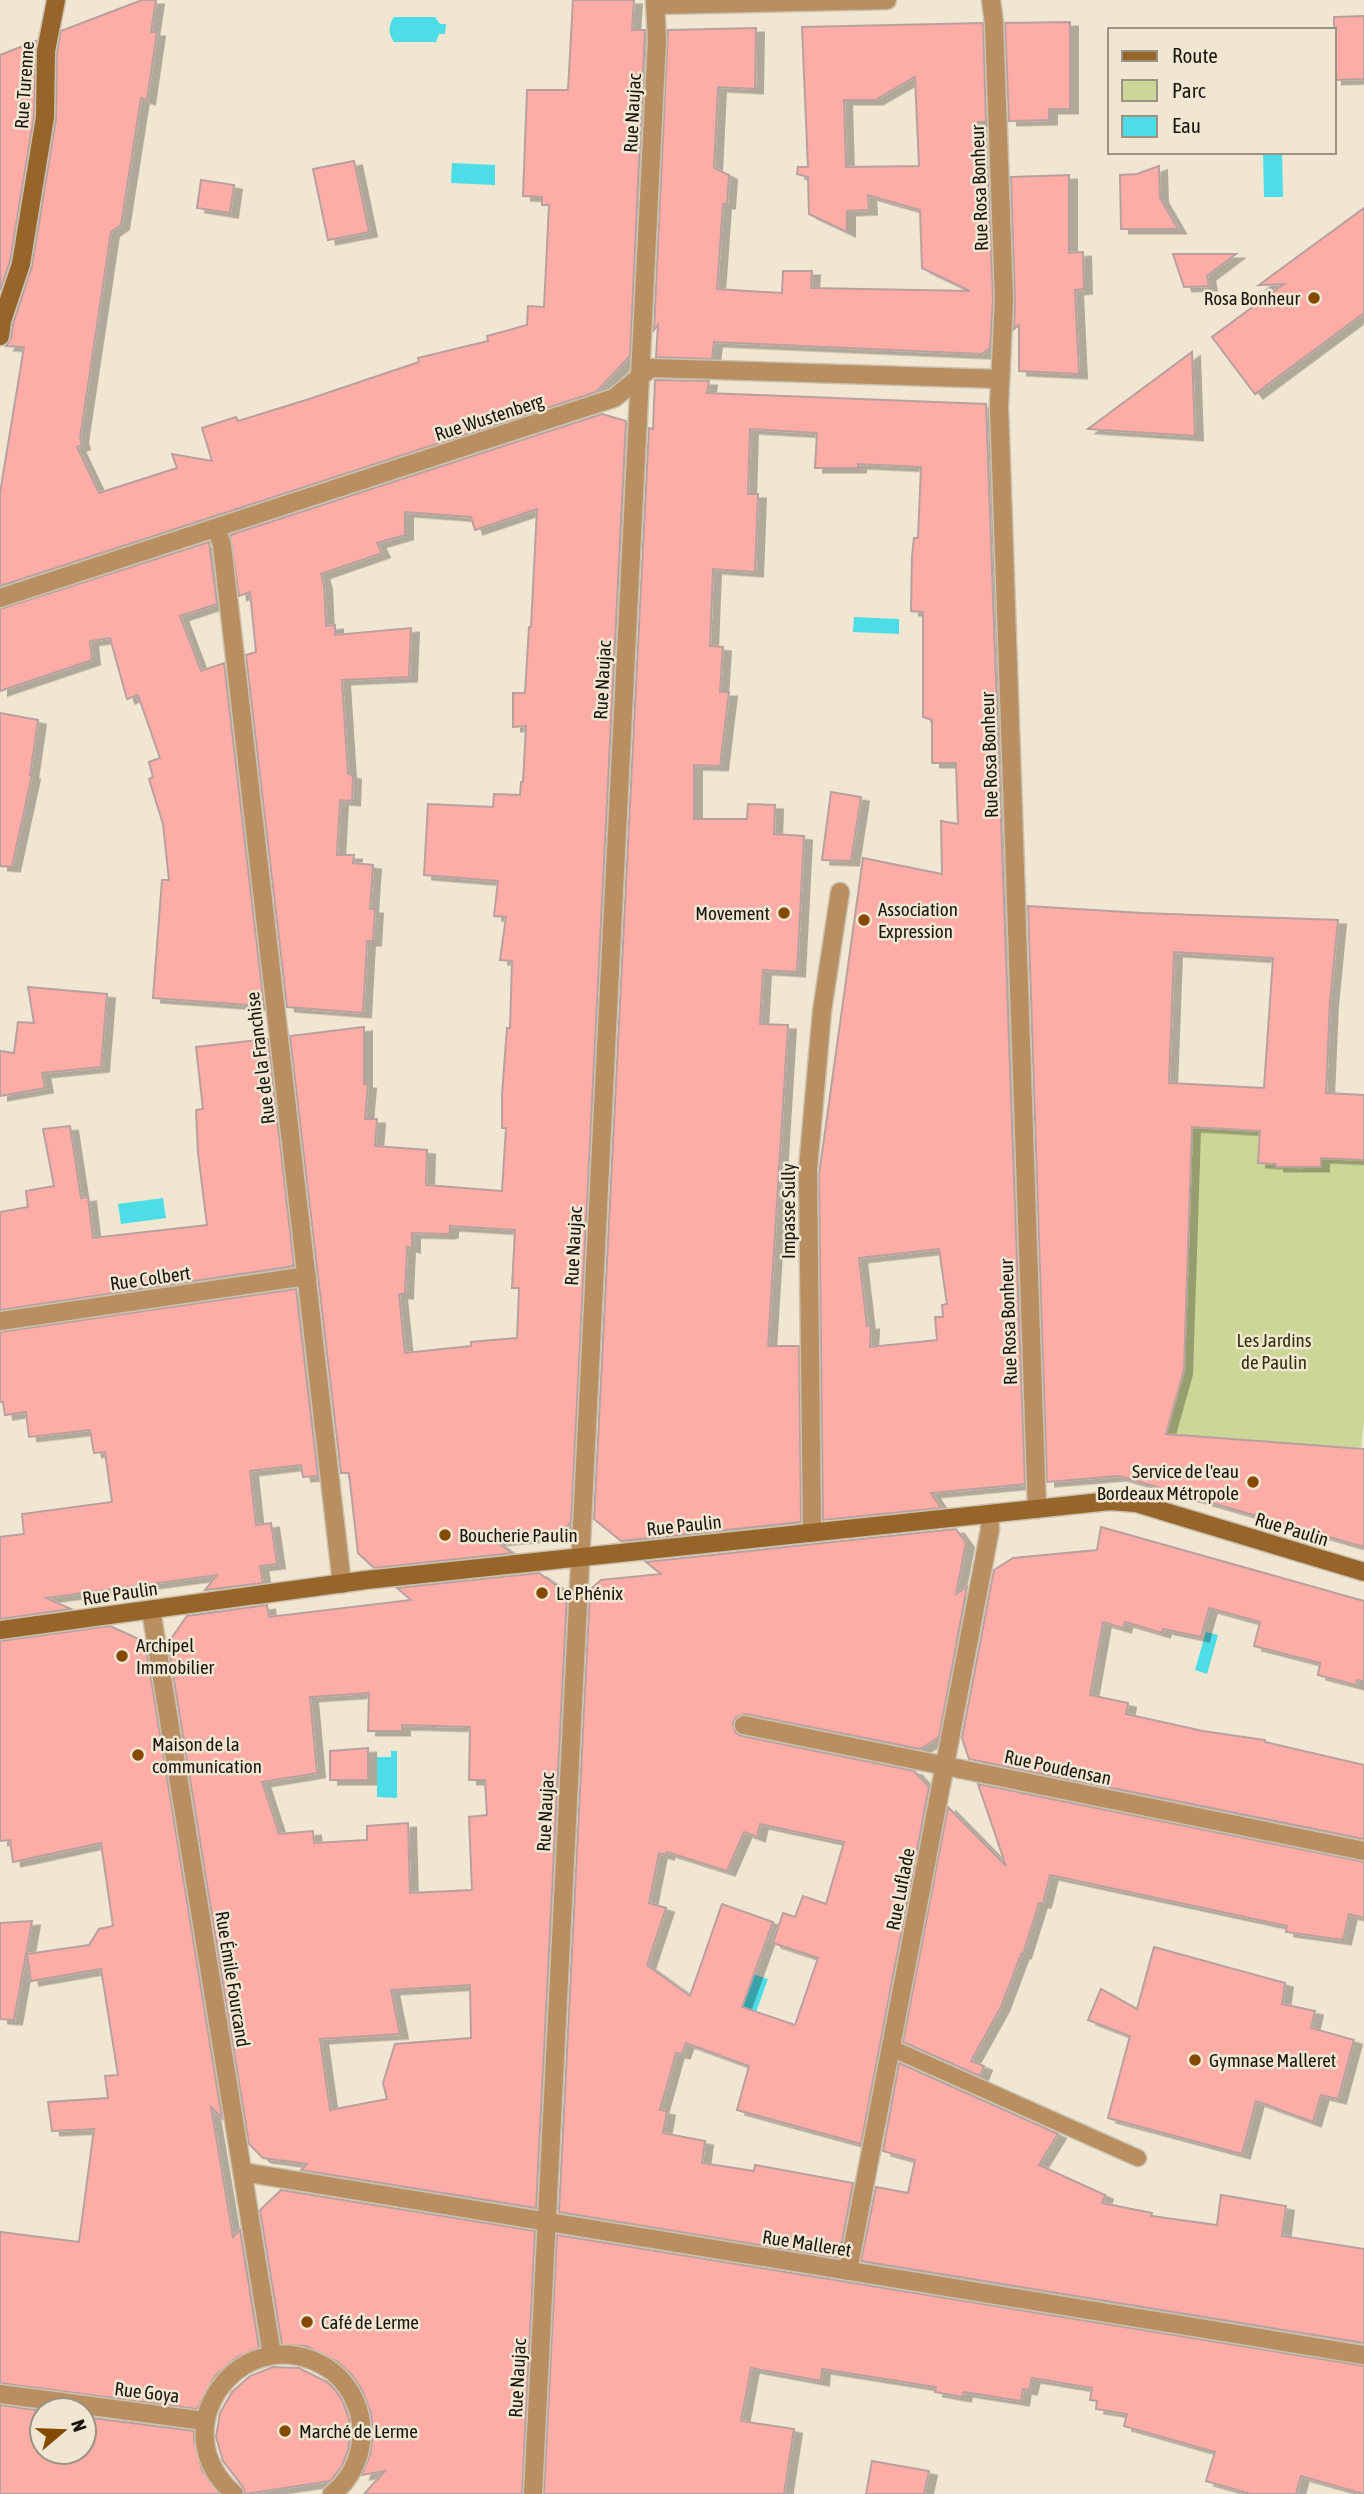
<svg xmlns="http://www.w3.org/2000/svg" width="1364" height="2494" font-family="'Asap Condensed',sans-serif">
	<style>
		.green { fill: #ccd797 }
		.water { fill: #4ddde6 }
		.building { fill: #feada6; stroke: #b9a09e; stroke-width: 2; fill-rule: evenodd; filter: url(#shadow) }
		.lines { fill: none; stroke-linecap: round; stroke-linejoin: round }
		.lane-casing { stroke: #c9c1af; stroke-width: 19 }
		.street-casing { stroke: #c9c1af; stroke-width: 21 }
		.secondary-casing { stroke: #c9c1af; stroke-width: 21 }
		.lane { stroke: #b98e60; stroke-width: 16 }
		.street { stroke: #b98e60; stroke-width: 18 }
		.secondary { stroke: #97652a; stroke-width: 18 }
		.poi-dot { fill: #844a00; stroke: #f0e6d2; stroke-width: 2.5 }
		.labels { text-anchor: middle; stroke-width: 5; stroke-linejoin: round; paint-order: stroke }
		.street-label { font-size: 19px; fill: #1a160f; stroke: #f0e6d2 }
		.poi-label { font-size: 19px; fill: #1a160f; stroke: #f0e6d2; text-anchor: start }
		.park-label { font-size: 19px; fill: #2e330a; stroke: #f0e6d2 }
	</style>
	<defs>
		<filter id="shadow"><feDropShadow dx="8" dy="4.5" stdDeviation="0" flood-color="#0004"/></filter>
	</defs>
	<rect width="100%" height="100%" fill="#f0e6d2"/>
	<!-- green -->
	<path class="green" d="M1192 1127 1260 1131 1277 1167 1302 1169V1166L1321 1167 1323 1136 1349 1137 1347 1159 1364 1161V1421L1361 1448 1218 1439H1174V1434H1167L1177 1396 1159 1393V1371H1184Z"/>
	<!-- water -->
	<g class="water">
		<path d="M394 17H435L440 24H446L445 34H439L436 42H394C388 33 388 26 394 17Z"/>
		<path d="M1263 152H1282L1283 197H1264Z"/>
		<path d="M452 163 495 165V185L451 183Z"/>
		<path d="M854 617 899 619V634L853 632Z"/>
		<path d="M163 1198 166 1218 121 1224 118 1204Z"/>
		<path d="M1206 1632 1218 1635 1207 1674 1195 1670Z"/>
		<path d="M391 1751H397V1798L377 1797V1757H391Z"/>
		<path d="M749 1973 768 1979 755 2015 736 2009Z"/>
	</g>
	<!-- building -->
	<g class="building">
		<path d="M142 0H156L151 32H157L147 100 141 98 121 225 111 232 80 438 82 445 77 447 99 493 177 468 172 454 212 461 202 428 236 417 238 421 306 400 419 362 418 358 488 341 487 336 527 325 528 306 544 307 549 205H542V197L523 196 527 90H568L573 0H634L632 30H645L630 356 596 392 0 586V493L24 347 6 346 11 338 13 324 32 266 56 119 57 52 61 31Z"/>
		<path d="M1364 16V79L1334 80V17Z"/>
		<path d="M1070 22V109H1049V120L1009 121 1005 23Z"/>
		<path d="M983 23 986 122H978L980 178 988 177 993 299 990 348 982 354 714 342 712 359 656 357 658 325 654 330 668 30 756 28 755 89 718 87 714 168 729 175 727 204H723L717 289 782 293 783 271H812L811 288 970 291 922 268 920 210 868 195 869 210 847 211V232L809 214 808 177 797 174 798 167H808L802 27ZM915 77 919 166 846 167 844 100H875Z"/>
		<path d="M36 41 34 116 10 261 0 291V55Z"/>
		<path d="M354 161 369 232 328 240 313 169Z"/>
		<path d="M1159 166 1160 198 1178 229H1121L1120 175 1137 174Z"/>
		<path d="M1069 175V253L1083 252 1084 289 1075 290 1079 374 1019 371V325L1014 329 1015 299 1011 177Z"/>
		<path d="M201 180 234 185 230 213 197 208Z"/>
		<path d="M1364 208V313L1255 394 1212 337 1284 284 1259 285Z"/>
		<path d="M1173 254H1236L1207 276 1209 286 1184 287Z"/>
		<path d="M1192 352 1195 436 1088 429Z"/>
		<path d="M655 380 709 381 707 393 986 404 1025 1484 931 1493 941 1508 823 1520 819 1175 863 858 942 874 941 821 958 824 956 763H932V720L923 717V612L911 611 912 556 914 538H918L921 467 858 464V468H815L817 433 750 429 748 494H758L755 572 713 569 710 646 723 647 720 692H729L720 766 694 765V819H747L748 804 775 805 774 834 804 836 797 972 763 970 760 1024 788 1025 768 1346H799L801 1522 621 1541 594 1519 649 428 653 429ZM939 1249 947 1304 942 1305 943 1317H935L937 1340 870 1347 871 1325 867 1326 859 1258Z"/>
		<path d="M602 414 626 421 571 1522 559 1535 495 1541 512 1553 374 1568 358 1553 349 1473H341L290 1036 364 1027V1084H368L365 1119H377L375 1146 427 1150 426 1185 502 1191 506 1128H502V1095L507 1028H510L512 961 500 960 506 917 494 916 498 881 424 875 428 804 493 807 494 794 520 795 521 782H523L526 726 513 727V693H525L529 627H531L537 509 475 530 471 517 405 512V535L377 543 382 553 321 574 324 585 326 626 335 625V635L411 628 409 677 342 680 348 774 353 775 352 801 340 800 337 855H354L353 863 373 865 370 909H375L373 941H367L363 1013 287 1007 246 655 256 652 250 592 239 596 230 535ZM450 1226 515 1230 512 1288H519L517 1338 471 1342V1346L405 1353 399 1294H405L407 1247 412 1248V1233L446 1234 450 1233Z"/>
		<path d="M209 542 217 604 180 616 201 671 224 663 264 1006 153 998 162 880H169L163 824 149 779 153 777 149 762 160 758 138 695 127 699 110 638 90 641 92 660 0 691V609Z"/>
		<path d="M0 713 38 720 30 775H32L12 867 0 866Z"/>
		<path d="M831 792 861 797 851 861 822 860Z"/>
		<path d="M1028 906 1142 913 1338 920 1330 1001 1326 1093 1364 1095V1160L1321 1158V1167H1276V1164L1258 1163 1260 1131 1192 1127 1184 1370 1166 1434 1364 1449V1547L1119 1476 1047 1482ZM1174 952 1273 958 1264 1088 1169 1083Z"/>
		<path d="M28 987 107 994 101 1067 42 1073 45 1088 0 1096V1051L14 1053 18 1022 34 1023Z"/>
		<path d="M268 1039 294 1266 0 1310V1212L28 1207 26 1191 54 1186 43 1129 70 1126 81 1198 88 1197 93 1238 207 1225 198 1153 196 1110 203 1109 196 1047Z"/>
		<path d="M296 1289 318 1476 303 1477 301 1465 250 1471 256 1525 271 1523 277 1564 260 1566 263 1583 205 1590 217 1575 46 1598 71 1609 0 1619V1537L24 1534 22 1514 112 1502 105 1452 94 1453 90 1430 29 1437 26 1412 5 1415 3 1402H0V1332Z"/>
		<path d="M1101 1527 1364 1601V1681L1357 1680 1356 1685 1318 1675 1320 1663 1254 1646 1260 1622 1209 1608 1201 1637 1163 1629 1162 1633 1125 1622 1123 1628 1103 1622 1090 1695 1128 1703 1126 1714 1203 1731 1265 1740V1742L1364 1765V1839L969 1759 962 1738 994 1570 1013 1558 1097 1550Z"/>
		<path d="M956 1529 966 1543 956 1594 967 1587 939 1737 920 1749 746 1714 736 1717 733 1723 736 1733 742 1736 914 1771 929 1787 861 2144 737 2110 749 2066 686 2043 682 2054 676 2053 660 2110 667 2111 663 2133 705 2141 702 2163 754 2171 755 2165 853 2183 839 2258 559 2212 590 1590 601 1580 661 1574 646 1562ZM760 1824 844 1842 826 1904 803 1896 795 1917 783 1913 773 1943 818 1958 795 2025 742 2007 773 1922 722 1904 690 1996 647 1965 666 1908 649 1903 659 1853 666 1855 667 1852 727 1871 744 1832 757 1837Z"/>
		<path d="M539 1573 567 1593 536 2208 301 2170 307 2164 263 2158 249 2144 168 1643 187 1616 267 1605 269 1617 411 1600 397 1588ZM369 1693 368 1731H402V1725L470 1727 469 1780H485L487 1815 469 1817 472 1890 410 1893 408 1823 367 1826V1840L314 1843 313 1831 279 1834 262 1782 317 1773 310 1697ZM470 1985 471 2038 395 2044 383 2083 387 2099 330 2110 320 2039 400 2034 391 1990Z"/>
		<path d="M110 1626 145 1642 222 2118 211 2107 233 2237 240 2230 259 2348 237 2357 215 2376 197 2409 0 2383V2232L79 2242 94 2129 52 2131 48 2102 108 2098 105 2076 118 2075 101 1969 31 1981 27 1954 89 1945 99 1929 113 1926 101 1843 13 1862 10 1840 0 1841V1641Z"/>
		<path d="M368 1748V1780H330V1751Z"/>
		<path d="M978 1784 1364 1862V1918L1349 1914 1343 1940 1286 1932 1287 1926 1050 1875 1043 1903H1039L1023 1954H1021L1001 2007 971 2061 984 2066 980 2076 903 2042 948 1807 1006 1866Z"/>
		<path d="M32 1921 14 2020 0 2019V1923Z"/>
		<path d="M1154 1947 1285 1983 1282 2004 1315 2011 1311 2028 1354 2040 1338 2099 1321 2095 1313 2122 1256 2101 1242 2154 1108 2118 1130 2036 1088 2020 1101 1989 1137 2009Z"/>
		<path d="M899 2063 1058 2134 1039 2165 1105 2195 1102 2203 1152 2213 1151 2216 1217 2225 1221 2195 1286 2206 1282 2236 1364 2249V2343L861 2261 876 2187 908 2193 915 2160 883 2151Z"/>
		<path d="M281 2190 535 2231 522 2494H364L385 2471 362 2475 370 2455 373 2433 371 2413 362 2390 352 2375 338 2362 306 2346 282 2345 260 2210Z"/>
		<path d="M557 2235 1364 2366V2494L1301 2476 1296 2494H1251L1206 2481 1215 2452 1124 2426 1127 2414 1096 2409 1097 2401 1090 2400 1092 2388 1032 2378 1029 2390 1023 2389 1021 2401 964 2392 963 2397 935 2392 936 2387 822 2369 821 2381 751 2368 741 2421 794 2429 784 2494H544Z"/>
		<path d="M273 2367 299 2368 327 2382 335 2390 342 2400 349 2418 350 2433 348 2450 342 2466 330 2481 245 2494 243 2487 223 2461 216 2437 220 2413 232 2392 250 2376Z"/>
		<path d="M0 2405 42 2411V2452H84V2417L194 2431V2440L202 2470 220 2494H0Z"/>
		<path d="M872 2461 929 2471 924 2494H866Z"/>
	</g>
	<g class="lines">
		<defs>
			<path id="lane" d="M891 2048 1138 2158"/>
			<g id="street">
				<path d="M991 0 994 23 1004 299 999 406 1037 1509"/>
				<path d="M655 5 887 0"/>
				<path d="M216 528 222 545 342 1584"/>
				<path d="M0 598 614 398 651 368 1000 379"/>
				<path d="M0 1321 307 1276"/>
				<path d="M812 1533 808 1169 822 1011 840 892"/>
				<path d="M151 1610 272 2355"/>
				<path d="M744 1725 1364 1851"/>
				<path d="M243 2172 1364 2355"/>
				<path d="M848 2271 987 1545 990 1529 989 1514"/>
				<path d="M0 2394 205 2421"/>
				<path d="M234 2494C156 2425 249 2311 333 2372 348 2384 359 2404 361 2423 364 2450 354 2477 332 2494"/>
				<path d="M533 2494 657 40 655 0"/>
			</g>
			<g id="secondary">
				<path d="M0 336 2 321 21 264 45 117 46 51 56 0"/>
				<path d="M0 1630 366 1580 1110 1501 1136 1503 1364 1572"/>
			</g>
		</defs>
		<!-- lane casing -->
		<use href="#lane" class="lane-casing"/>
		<!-- street casing -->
		<use href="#street" class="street-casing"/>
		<!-- secondary casing -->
		<use href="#secondary" class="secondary-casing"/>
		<!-- lane -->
		<use href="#lane" class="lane"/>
		<!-- street -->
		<use href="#street" class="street"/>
		<!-- secondary -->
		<use href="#secondary" class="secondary"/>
	</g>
	<!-- markers -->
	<g class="poi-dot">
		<circle cx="1314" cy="298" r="7"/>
		<circle cx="784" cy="913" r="7"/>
		<circle cx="864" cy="920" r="7"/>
		<circle cx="1253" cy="1482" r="7"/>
		<circle cx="445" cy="1535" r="7"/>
		<circle cx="542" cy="1593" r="7"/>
		<circle cx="122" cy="1656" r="7"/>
		<circle cx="138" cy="1755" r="7"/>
		<circle cx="1195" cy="2060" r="7"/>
		<circle cx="307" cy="2322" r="7"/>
		<circle cx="285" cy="2431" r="7"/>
	</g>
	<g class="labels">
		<!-- street labels -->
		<g class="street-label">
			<text transform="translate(24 85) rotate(-86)" y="7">Rue Turenne</text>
			<text transform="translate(632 113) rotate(-87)" y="7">Rue Naujac</text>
			<text transform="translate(979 188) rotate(-92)" y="7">Rue Rosa Bonheur</text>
			<text transform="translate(489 417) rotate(-18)" y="7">Rue Wustenberg</text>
			<text transform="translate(602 680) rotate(-87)" y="7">Rue Naujac</text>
			<text transform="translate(989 755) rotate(-92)" y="7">Rue Rosa Bonheur</text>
			<text transform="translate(260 1058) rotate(-97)" y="7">Rue de la Franchise</text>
			<text transform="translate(788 1211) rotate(-90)" y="7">Impasse Sully</text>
			<text transform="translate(573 1246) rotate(-87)" y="7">Rue Naujac</text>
			<text transform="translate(150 1278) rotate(-8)" y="7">Rue Colbert</text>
			<text transform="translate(1008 1322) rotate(-92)" y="7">Rue Rosa Bonheur</text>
			<text transform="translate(684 1525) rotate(-6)" y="7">Rue Paulin</text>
			<text transform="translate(1292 1529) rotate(17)" y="7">Rue Paulin</text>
			<text transform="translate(120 1593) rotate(-8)" y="7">Rue Paulin</text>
			<text transform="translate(1058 1767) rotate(12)" y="7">Rue Poudensan</text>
			<text transform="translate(545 1812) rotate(-87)" y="7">Rue Naujac</text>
			<text transform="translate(900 1889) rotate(-79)" y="7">Rue Luflade</text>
			<text transform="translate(233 1979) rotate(81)" y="7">Rue Émile Fourcand</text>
			<text transform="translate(807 2243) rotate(9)" y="7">Rue Malleret</text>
			<text transform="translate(517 2378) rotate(-87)" y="7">Rue Naujac</text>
			<text transform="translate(147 2392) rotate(7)" y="7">Rue Goya</text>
		</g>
		<!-- poi labels -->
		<g class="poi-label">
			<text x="1300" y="305" text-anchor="end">Rosa Bonheur</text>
			<text x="878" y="916">Association<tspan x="878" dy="22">Expression</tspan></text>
			<text x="770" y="920" text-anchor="end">Movement</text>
			<text x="1239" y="1478" text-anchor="end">Service de l'eau<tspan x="1239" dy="22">Bordeaux Métropole</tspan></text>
			<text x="459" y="1542">Boucherie Paulin</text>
			<text x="556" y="1600">Le Phénix</text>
			<text x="136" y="1652">Archipel<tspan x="136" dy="22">Immobilier</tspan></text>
			<text x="152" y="1751">Maison de la<tspan x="152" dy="22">communication</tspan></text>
			<text x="1209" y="2067">Gymnase Malleret</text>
			<text x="321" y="2329">Café de Lerme</text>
			<text x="299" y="2438">Marché de Lerme</text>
		</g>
		<!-- park labels -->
		<g class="park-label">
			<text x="1274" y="1347">Les Jardins<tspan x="1274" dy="22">de Paulin</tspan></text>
		</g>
	</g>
	<!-- legend -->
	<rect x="1108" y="28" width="228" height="126" fill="#f0e6d2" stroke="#9a9384" stroke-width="2"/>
	<rect x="1122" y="51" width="35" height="10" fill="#97652a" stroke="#9a9384" stroke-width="2"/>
	<text x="1172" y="63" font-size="21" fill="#1a160f">Route</text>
	<rect x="1122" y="80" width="35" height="21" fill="#ccd797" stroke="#9a9384" stroke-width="2"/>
	<text x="1172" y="98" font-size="21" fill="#1a160f">Parc</text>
	<rect x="1122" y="116" width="35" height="21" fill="#4ddde6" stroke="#9a9384" stroke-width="2"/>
	<text x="1172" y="133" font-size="21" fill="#1a160f">Eau</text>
	<!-- north arrow -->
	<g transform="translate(63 2431) rotate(71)"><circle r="33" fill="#f0e6d2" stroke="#9a9384" stroke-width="2"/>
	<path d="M0-5L12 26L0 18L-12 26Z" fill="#844a00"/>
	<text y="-10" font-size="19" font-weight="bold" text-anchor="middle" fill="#1a160f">N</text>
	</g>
</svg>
